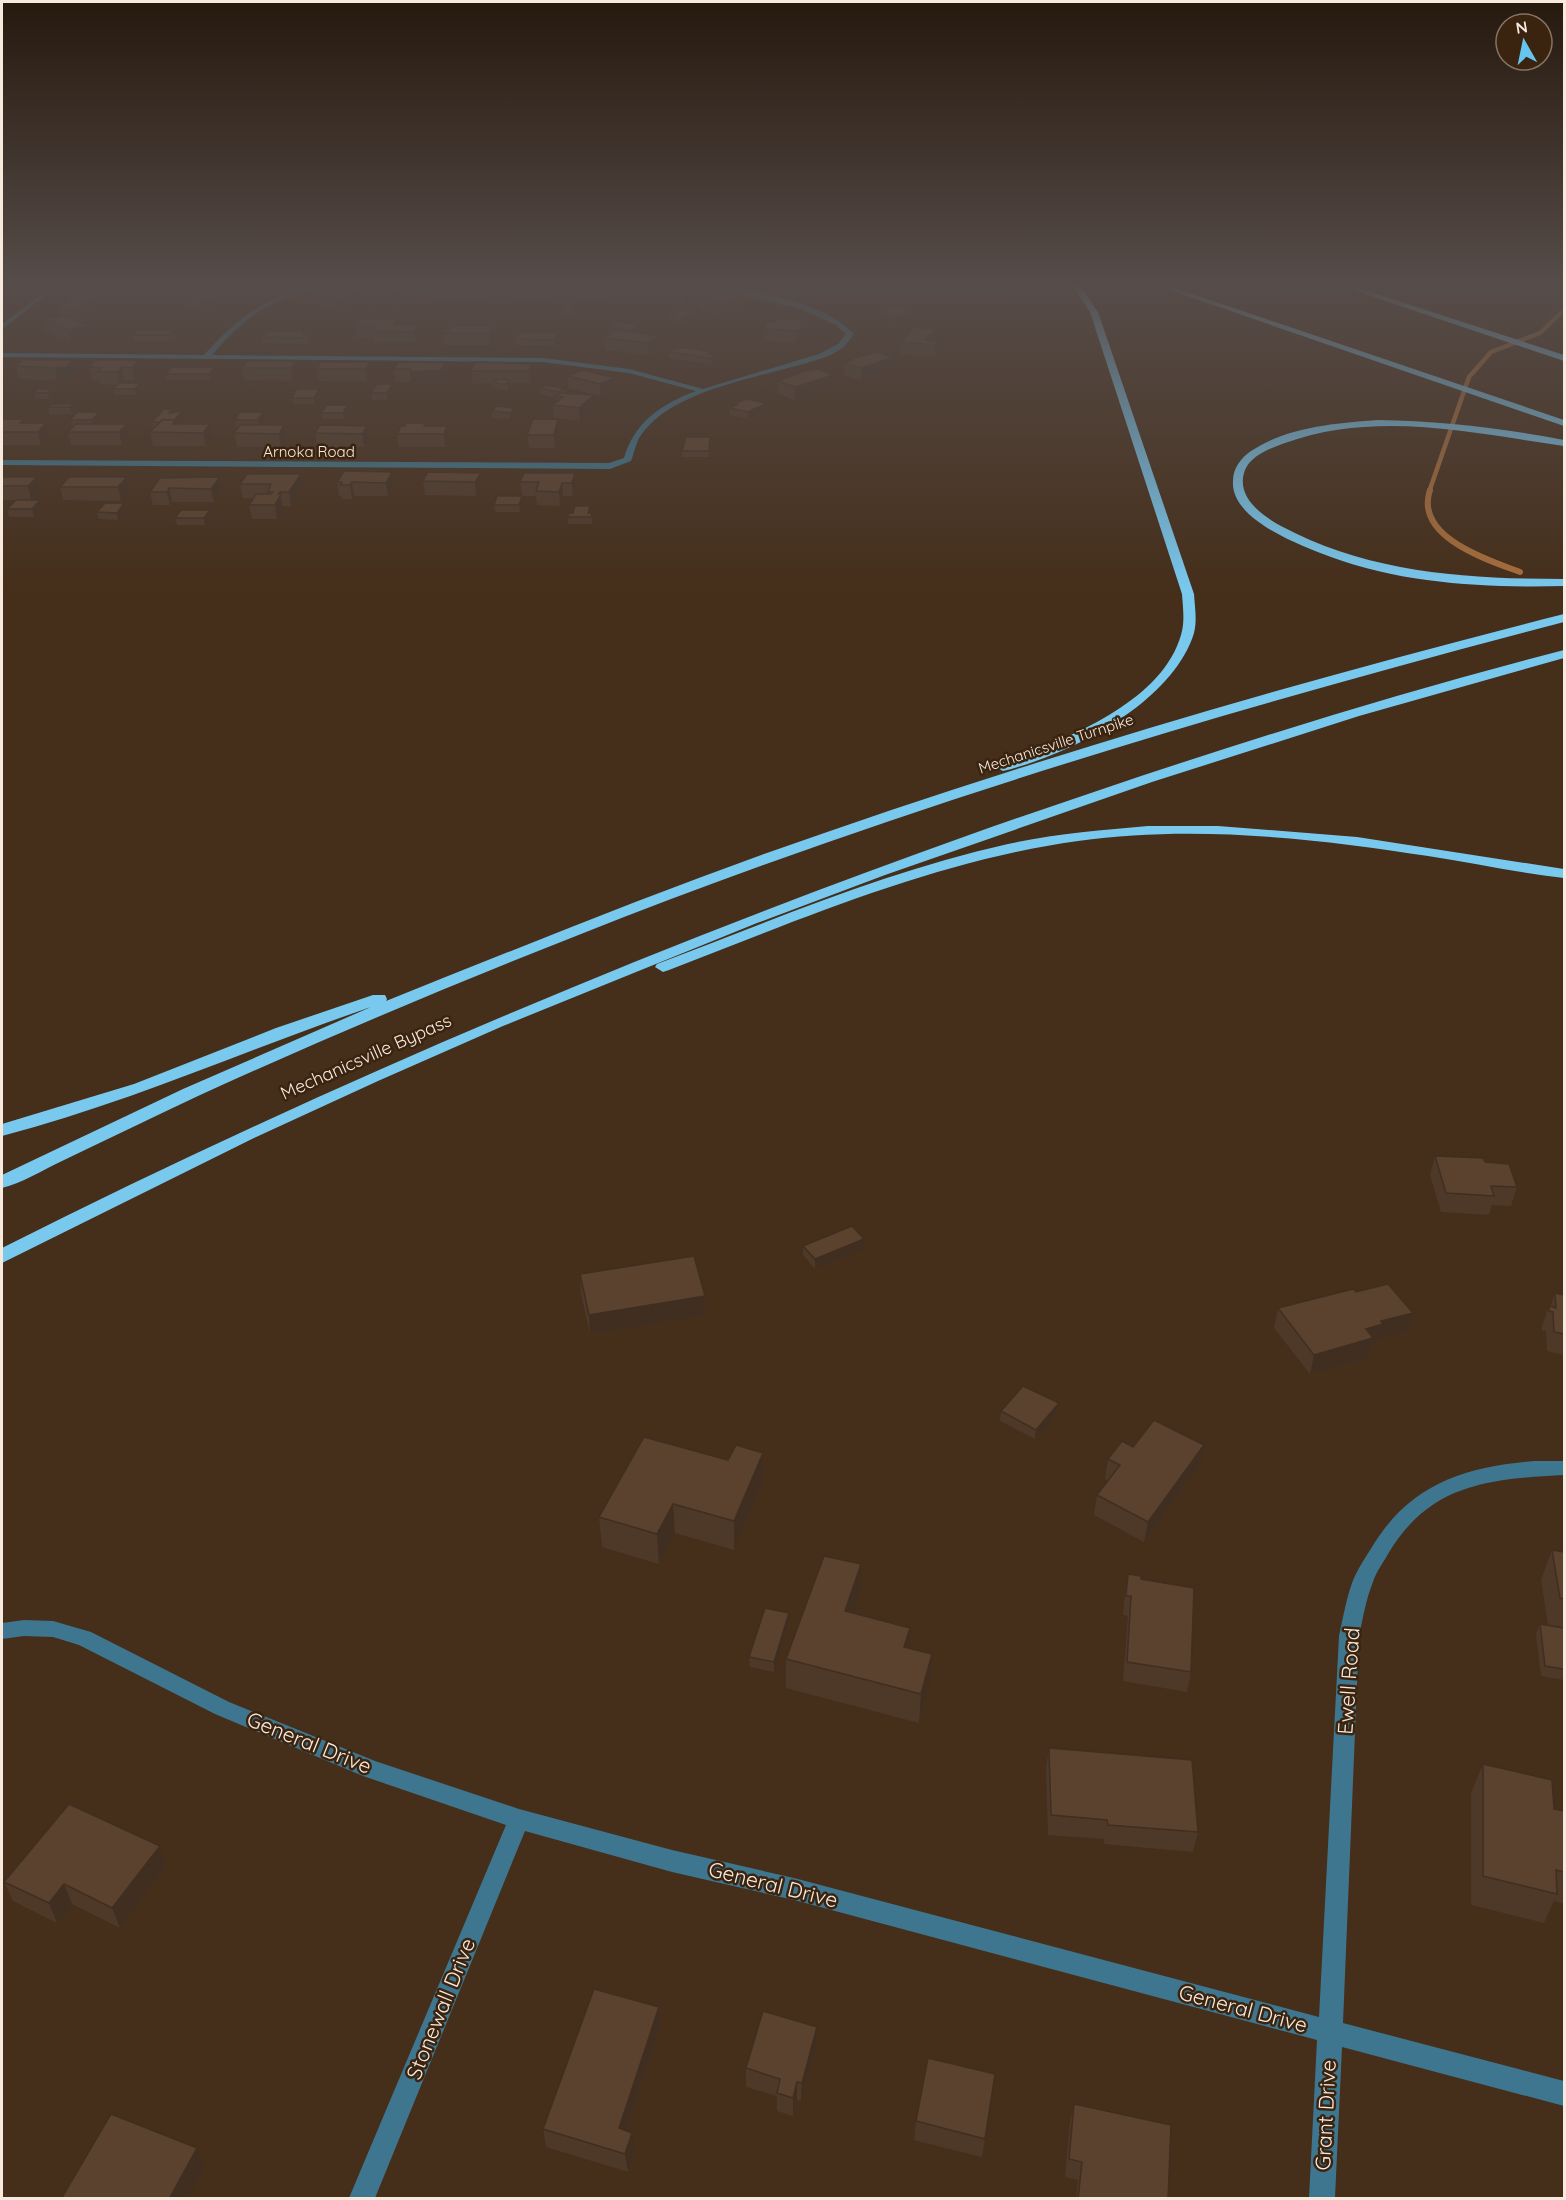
<svg xmlns="http://www.w3.org/2000/svg" width="1566" height="2200" font-family="Quicksand,sans-serif">
	<style>
		.lines { fill: none; stroke-linecap: round; stroke-linejoin: round }
		.stream-far1 { stroke: #a76d3b; stroke-width: 4.5 }
		.stream { stroke: #a76d3b; stroke-width: 6 }
		.street { fill: #3e768f; fill-rule: evenodd }
		.highway { fill: #79c9ef; fill-rule: evenodd }
		.wall { fill: #4e3928 }
		.shaded-wall { fill: #402e20 }
		.building { fill: #5b422e; stroke: #402e20; stroke-width: 1.5 }
		.labels { text-anchor: middle; stroke-width: 5; stroke-linejoin: round; paint-order: stroke }
		.far-street-label { font-size: 15px; fill: #f8e9dd; stroke: #3a2410 }
		.street-label { font-size: 18px; fill: #f8e9dd; stroke: #3a2410 }
		.near-street-label { font-size: 21px; fill: #f8e9dd; stroke: #3a2410 }
	</style>
	<rect width="100%" height="100%" fill="#452e1a"/>
	<g class="lines">
		<!-- stream-far1 -->
		<path class="stream-far1" d="M1429 492 1469 377 1491 352 1540 333 1564 310"/>
		<!-- stream -->
		<path class="stream" d="M1430 490C1414 537 1488 560 1520 572"/>
		<!-- street -->
		<g class="street">
			<path d="M328 284H342C330 291 312 290 298 294 261 304 236 327 212 355L543 358 629 369 703 389 819 354 838 344 846 334 836 325 798 308 689 284C735 284 822 299 854 334L844 347 831 355C776 376 682 384 644 431 636 440 635 451 631 461L610 469 2 465V460L609 463 624 458C635 421 662 404 696 391L629 373 543 362 2 357V353L204 355C242 312 272 293 328 284Z"/>
			<path d="M47 290 52 291 2 329V324Z"/>
			<path d="M1534 1461H1564V1475C1490 1479 1430 1483 1388 1554 1383 1563 1376 1572 1373 1582 1366 1599 1363 1618 1359 1636L1343 2023 1564 2081V2106L1342 2047 1335 2198H1309L1317 2040 794 1900 672 1872 525 1831 375 2198H349L506 1825 363 1776 215 1714 79 1645 53 1637 24 1636 2 1639V1623L24 1620 53 1621 91 1632 229 1702 375 1761 519 1809 672 1850 794 1878 1319 2017 1339 1636C1343 1618 1346 1600 1352 1583 1357 1570 1365 1558 1372 1547 1410 1484 1464 1467 1534 1461Z"/>
		</g>
		<!-- highway -->
		<g class="highway">
			<path d="M1071 284H1079L1098 312 1194 594C1195 609 1198 625 1192 639 1166 706 1069 755 1003 771L996 767 998 764C1059 742 1161 705 1181 635 1185 622 1183 608 1182 594L1090 312Z"/>
			<path d="M1152 284H1163L1564 420V426Z"/>
			<path d="M1335 284H1346L1564 355V361Z"/>
			<path d="M1378 420C1441 421 1502 428 1564 440V446C1472 433 1377 410 1285 443 1271 448 1251 455 1245 470 1235 496 1261 515 1281 526 1369 573 1466 579 1564 579V586C1488 588 1404 584 1331 557 1302 546 1230 520 1233 481 1233 468 1241 458 1251 451 1287 427 1336 423 1378 420Z"/>
			<path d="M1564 614V622C1230 709 898 808 576 936 449 986 323 1039 198 1096 153 1117 108 1139 62 1161 43 1170 22 1183 2 1188V1175L183 1089 371 1007C248 1049 129 1103 2 1136V1124L134 1084 276 1028 373 995H385L387 999 386 1001C511 951 636 900 764 854 1026 761 1294 682 1564 614Z"/>
			<path d="M1564 650V658L1359 716 1152 782 885 875 757 923 503 1026 378 1081 254 1138 2 1263V1248C316 1090 638 953 969 835 1165 766 1363 702 1564 650Z"/>
			<path d="M1148 826H1218L1357 837 1564 869V878C1519 873 1473 863 1428 856 1313 838 1193 825 1078 841 935 861 802 919 669 970L663 972 655 967 657 964C773 920 887 871 1008 844 1054 834 1101 830 1148 826Z"/>
		</g>
	</g>
	<!-- wall -->
	<g class="wall">
		<path d="M238 284H269L250 288Z"/>
		<path d="M395 284 410 301 393 305 386 302 371 305 366 303 334 310 322 306 321 294 370 290Z"/>
		<path d="M435 284H486L487 291 484 297H436L434 285Z"/>
		<path d="M510 284H556V292L554 298H510L509 287Z"/>
		<path d="M611 286V291L609 297H573V291Z"/>
		<path d="M660 290 691 300 683 305 662 302 658 304 648 303V297Z"/>
		<path d="M223 294 224 299 202 310 184 308V307L183 301Z"/>
		<path d="M93 295 96 306 81 321H77L92 338 71 342 46 331 44 319 59 316 57 309Z"/>
		<path d="M701 298 744 312 719 315 701 309Z"/>
		<path d="M574 303V309L573 313H563V307Z"/>
		<path d="M881 308 913 314 912 320 895 322 880 314Z"/>
		<path d="M697 312V318L682 323 670 320 669 315Z"/>
		<path d="M804 324V336L796 343 764 341V329Z"/>
		<path d="M418 325 419 337 416 343H374L373 338H357L356 326Z"/>
		<path d="M492 326 493 338 490 345H444L443 333Z"/>
		<path d="M609 327 640 331 636 333 659 348 649 355 605 350 604 338 612 333H609Z"/>
		<path d="M935 329 934 341 938 342V354L935 357 900 354 901 342Z"/>
		<path d="M305 334 311 340 308 344 263 343 262 337Z"/>
		<path d="M133 335 174 336 169 341H134Z"/>
		<path d="M515 339H559L555 346 516 345Z"/>
		<path d="M669 352 715 355V361L711 364 669 358Z"/>
		<path d="M894 357V369L861 380 843 375 844 363 851 360V359Z"/>
		<path d="M23 360 75 372 69 379 57 381 19 379 16 366Z"/>
		<path d="M139 360 141 372 134 380H124L122 383H140L141 389 136 395H115L113 389 117 385 100 384 99 380H92L89 367Z"/>
		<path d="M296 361 298 374 293 381 244 380 242 368Z"/>
		<path d="M370 362 372 374 367 382 318 381 317 369Z"/>
		<path d="M445 362 446 375 442 382 411 384V382H395L394 369Z"/>
		<path d="M531 364 532 377 530 383H508V390H499L493 386V383L473 384 471 371Z"/>
		<path d="M583 370 615 390 601 396 568 388V376Z"/>
		<path d="M216 373 210 380H167L166 374Z"/>
		<path d="M834 375V387L795 400 779 394 778 381Z"/>
		<path d="M392 384 393 390 387 400H372L371 393Z"/>
		<path d="M539 388 565 389 566 393 594 395 595 408 580 421 554 418 553 405 556 403V398L540 394Z"/>
		<path d="M51 389 53 395 49 399H36L34 393Z"/>
		<path d="M319 389 320 396 315 404H293L292 398Z"/>
		<path d="M767 403V409L748 419 730 415V408L735 406V404Z"/>
		<path d="M73 404 75 410 72 414H49L48 407Z"/>
		<path d="M348 405 349 411 344 419H322L321 413Z"/>
		<path d="M497 406 515 414 510 419 492 418V411Z"/>
		<path d="M182 411 183 417 178 424H210L212 438 206 446H153L150 432 154 428H153L152 422 173 412Z"/>
		<path d="M99 412 100 419 96 424H127L130 437 122 445H71L68 432 74 426H72L70 420Z"/>
		<path d="M2 419 25 423 49 436 41 445H2Z"/>
		<path d="M264 419 260 425H284L286 438 281 447H237L234 433 239 427H236L235 420Z"/>
		<path d="M558 419 559 432 555 448H529L527 435Z"/>
		<path d="M367 426 369 439 364 447H317L315 433Z"/>
		<path d="M426 426H447L449 439 445 447H399L397 434Z"/>
		<path d="M710 444 709 457H682V451Z"/>
		<path d="M392 472 394 485 388 496H354L352 499H342V496H339L337 482Z"/>
		<path d="M481 473 482 486 476 496 425 495 423 481Z"/>
		<path d="M575 473 576 487 573 496H563L560 506 537 505 536 496H522L520 482Z"/>
		<path d="M247 474 303 488 291 506H283V508L277 519H252L249 505 254 498H243L240 484Z"/>
		<path d="M2 477 40 490 31 500H2Z"/>
		<path d="M127 477 130 491 121 501 63 500 60 487Z"/>
		<path d="M220 477 222 490 214 502H172L170 505H153L150 492Z"/>
		<path d="M40 500 42 507 34 517H9L7 509Z"/>
		<path d="M523 503 520 512H495L494 505Z"/>
		<path d="M125 510 118 520 99 519 97 512Z"/>
		<path d="M210 510 211 517 205 525H177L175 518Z"/>
		<path d="M573 513H592V524H568V517Z"/>
		<path d="M1435 1156 1517 1187 1511 1206 1492 1205 1489 1215 1441 1212 1430 1175Z"/>
		<path d="M803 1246 864 1249 815 1269 803 1255Z"/>
		<path d="M580 1274 705 1296 706 1315 590 1334 581 1294Z"/>
		<path d="M1356 1292 1413 1313 1407 1332 1379 1340 1378 1344 1371 1346 1368 1358 1310 1374 1274 1328 1278 1308Z"/>
		<path d="M1555 1293 1564 1295V1355L1547 1351 1546 1331H1542V1326L1549 1306 1550 1307Z"/>
		<path d="M1059 1403 1057 1413 1035 1439 1000 1421 1001 1411Z"/>
		<path d="M1133 1447 1200 1465 1144 1542 1094 1515 1097 1495 1108 1480 1105 1479 1108 1459Z"/>
		<path d="M763 1453V1482L734 1550 675 1533 659 1564 602 1547 599 1517Z"/>
		<path d="M1552 1550 1564 1552V1680L1541 1676 1536 1634 1540 1624 1548 1625 1541 1580Z"/>
		<path d="M1128 1574 1141 1579 1191 1672 1187 1692 1123 1681 1128 1616 1123 1615 1125 1594Z"/>
		<path d="M860 1594 853 1613 908 1648 930 1683 919 1723 786 1688V1659Z"/>
		<path d="M789 1613V1623L774 1672 750 1667 749 1657Z"/>
		<path d="M1049 1748 1198 1832 1193 1852 1104 1844V1839L1048 1835 1046 1768Z"/>
		<path d="M1483 1764 1554 1809 1564 1811V1904L1554 1901 1544 1923 1471 1905V1793Z"/>
		<path d="M167 1865 120 1928 72 1904 57 1923 13 1901 4 1882Z"/>
		<path d="M659 2007 661 2026 626 2131 634 2151 628 2172 546 2147 543 2129Z"/>
		<path d="M817 2027V2045L801 2101 797 2100 793 2116 777 2111V2096L746 2087V2068Z"/>
		<path d="M995 2074 982 2157 914 2140 916 2121Z"/>
		<path d="M1074 2104 1168 2199H1076L1078 2180 1065 2177 1070 2122Z"/>
	</g>
	<!-- shaded-wall -->
	<g class="shaded-wall">
		<path d="M2 284H11L2 291Z"/>
		<path d="M250 284H269L250 288Z"/>
		<path d="M484 284H486L487 291 484 297 483 286Z"/>
		<path d="M554 284H556V292L554 298 553 287Z"/>
		<path d="M409 289 410 301 393 305 392 293Z"/>
		<path d="M384 290 386 302 371 305 369 294Z"/>
		<path d="M364 292 366 303 334 310 333 299Z"/>
		<path d="M223 294 224 299 202 310 201 304Z"/>
		<path d="M691 294V300L683 305V299Z"/>
		<path d="M93 295 96 306 81 321 78 309Z"/>
		<path d="M662 296V302L658 304V299Z"/>
		<path d="M744 301V312L719 315 718 304Z"/>
		<path d="M697 312V318L682 323V317Z"/>
		<path d="M913 314 912 320 895 322V316Z"/>
		<path d="M803 319 804 336 796 343V331Z"/>
		<path d="M418 325 419 337 416 343 414 332Z"/>
		<path d="M640 325V331L631 336V330Z"/>
		<path d="M89 326 92 338 71 342 68 330Z"/>
		<path d="M492 326 493 338 490 345 489 333Z"/>
		<path d="M935 329 934 341 925 340Z"/>
		<path d="M173 330 174 336 169 341 168 335Z"/>
		<path d="M558 333 559 339 555 346 554 340Z"/>
		<path d="M310 334 311 340 308 344V338Z"/>
		<path d="M659 336V348L649 355 648 343Z"/>
		<path d="M938 342V354L935 357V345Z"/>
		<path d="M711 352V357L715 355V361L711 364V358L708 354Z"/>
		<path d="M894 357V369L861 380V368Z"/>
		<path d="M73 360 75 372 69 379 57 381 55 368Z"/>
		<path d="M139 360 141 372 134 380 132 368Z"/>
		<path d="M296 361 298 374 293 381 291 368Z"/>
		<path d="M370 362 372 374 367 382 365 369Z"/>
		<path d="M445 362 446 375 442 382 411 384 410 372Z"/>
		<path d="M531 364 532 377 530 383 529 371Z"/>
		<path d="M122 367 124 380 120 385 117 372Z"/>
		<path d="M215 367 216 373 210 380 209 374Z"/>
		<path d="M834 375V387L795 400V387Z"/>
		<path d="M615 378V390L601 396 600 384Z"/>
		<path d="M140 383 141 389 136 395 135 389Z"/>
		<path d="M392 384 393 390 387 400V393Z"/>
		<path d="M51 389 53 395 49 399 48 393Z"/>
		<path d="M319 389 320 396 315 404 314 398Z"/>
		<path d="M594 395 595 408 580 421 579 408Z"/>
		<path d="M767 403V409L748 419V412Z"/>
		<path d="M73 404 75 410 72 414 70 407Z"/>
		<path d="M348 405 349 411 344 419 343 413Z"/>
		<path d="M515 408V414L510 419V413Z"/>
		<path d="M182 411 183 417 176 426 175 433 173 422Z"/>
		<path d="M99 412 100 419 94 426 92 420Z"/>
		<path d="M263 412 264 419 259 427 258 420Z"/>
		<path d="M558 419 559 432 555 448 554 435Z"/>
		<path d="M46 423 49 436 41 445 38 432Z"/>
		<path d="M127 424 130 437 122 445 119 432Z"/>
		<path d="M210 424 212 438 206 446 203 433Z"/>
		<path d="M284 425 286 438 281 447 279 434Z"/>
		<path d="M367 426 369 439 364 447 362 434Z"/>
		<path d="M447 426 449 439 445 447 444 434Z"/>
		<path d="M392 472 394 485 388 496 386 483Z"/>
		<path d="M481 473 482 486 476 496 475 482Z"/>
		<path d="M575 473 576 487 573 496 572 483Z"/>
		<path d="M301 474 303 488 291 506 289 492Z"/>
		<path d="M37 477 40 490 31 500 28 486Z"/>
		<path d="M127 477 130 491 121 501 118 487Z"/>
		<path d="M220 477 222 490 214 502 211 489Z"/>
		<path d="M352 482 354 496 352 499 350 485Z"/>
		<path d="M562 483 563 496 560 506 559 492Z"/>
		<path d="M169 488 172 502 170 505 167 492Z"/>
		<path d="M280 492 283 508 277 519 275 505Z"/>
		<path d="M522 496 523 503 520 512 519 505Z"/>
		<path d="M40 500 42 507 34 517 32 509Z"/>
		<path d="M124 503 125 510 118 520 117 513Z"/>
		<path d="M210 510 211 517 205 525 204 518Z"/>
		<path d="M864 1239V1249L815 1269V1259Z"/>
		<path d="M705 1296 706 1315 590 1334 589 1315Z"/>
		<path d="M1413 1313 1407 1332 1379 1340 1378 1344 1371 1346 1368 1358 1310 1374 1314 1355 1381 1321Z"/>
		<path d="M1059 1403 1057 1413 1035 1439 1036 1430Z"/>
		<path d="M1204 1445 1200 1465 1144 1542 1148 1522Z"/>
		<path d="M763 1453V1482L734 1550V1521Z"/>
		<path d="M673 1504 675 1533 659 1564 657 1534Z"/>
		<path d="M861 1564 860 1594 844 1641 845 1611Z"/>
		<path d="M789 1613V1623L774 1672V1662Z"/>
		<path d="M910 1628 908 1657 904 1647Z"/>
		<path d="M932 1654 930 1683 919 1723 921 1694Z"/>
		<path d="M160 1846 167 1865 120 1928 112 1908Z"/>
		<path d="M64 1884 72 1904 57 1923 49 1903Z"/>
		<path d="M659 2007 661 2026 621 2146 619 2128Z"/>
		<path d="M817 2027V2045L801 2101 802 2083Z"/>
		<path d="M797 2082V2100L793 2116V2098Z"/>
		<path d="M632 2133 634 2151 628 2172 625 2154Z"/>
		<path d="M197 2148 205 2166 187 2199H169Z"/>
	</g>
	<!-- building -->
	<g class="building">
		<path d="M395 284 409 289 392 293 384 290 369 294 364 292 333 299 321 294 358 285 370 290Z"/>
		<path d="M435 284H484L483 286 434 285Z"/>
		<path d="M510 284H554L553 287H509Z"/>
		<path d="M575 286H611L609 292 573 291Z"/>
		<path d="M660 290 691 294 683 299 662 296 658 299 648 297Z"/>
		<path d="M204 292 223 294 201 304 183 302 186 301H183Z"/>
		<path d="M725 292 744 301 718 304 701 298Z"/>
		<path d="M73 295H93L78 309H57Z"/>
		<path d="M564 303H574L572 307H563Z"/>
		<path d="M898 306 913 314 895 316 881 308Z"/>
		<path d="M684 309 697 312 682 317 669 315Z"/>
		<path d="M63 315 89 326 68 330 44 319Z"/>
		<path d="M778 318 803 319 800 324H804L796 331 764 329 768 322H776Z"/>
		<path d="M360 319H397L394 325H418L414 332 372 331 376 326H356Z"/>
		<path d="M618 322 640 325 631 330 609 327Z"/>
		<path d="M453 326H492L489 333H443L445 329H452Z"/>
		<path d="M914 327 935 329 925 340 938 342 935 345 901 342Z"/>
		<path d="M138 330H173L168 335H133Z"/>
		<path d="M616 330 659 336 648 343 604 338Z"/>
		<path d="M268 331H305L303 334H310L308 338 262 337Z"/>
		<path d="M519 333H558L554 340 515 339Z"/>
		<path d="M675 348H688L711 352 708 354 715 355 711 358 669 352Z"/>
		<path d="M877 352 894 357 861 368 844 363 853 360 851 359Z"/>
		<path d="M23 360H73L66 367 55 368 16 366Z"/>
		<path d="M96 360H139L132 368 122 367 117 372H97L101 368 89 367Z"/>
		<path d="M247 361H296L291 368H242Z"/>
		<path d="M321 362H370L365 369H317Z"/>
		<path d="M398 362H445L441 370 410 372 411 369H394Z"/>
		<path d="M475 362 531 364 529 371H471Z"/>
		<path d="M172 367H215L209 374H166Z"/>
		<path d="M818 369 834 375 795 387 778 381 805 371Z"/>
		<path d="M583 370 615 378 600 384 568 376Z"/>
		<path d="M508 379 507 384H499L493 380Z"/>
		<path d="M119 383H140L135 389H113Z"/>
		<path d="M377 384H392L387 393H371Z"/>
		<path d="M547 385 565 389 558 392 539 388Z"/>
		<path d="M38 389H51L48 393H34Z"/>
		<path d="M297 389H319L314 398H292Z"/>
		<path d="M560 393 594 395 579 408 553 405 563 397 555 396Z"/>
		<path d="M746 399 767 403 748 412 730 408 737 405 735 404Z"/>
		<path d="M51 404H73L70 407H48Z"/>
		<path d="M327 405H348L343 413H321Z"/>
		<path d="M497 406 515 408 510 413 492 411Z"/>
		<path d="M164 409H172L169 413 182 411 174 421 175 420H162L160 422H152Z"/>
		<path d="M77 412H99L92 420H70Z"/>
		<path d="M240 412H263L258 420H235Z"/>
		<path d="M2 419H24L20 423H46L38 432H2Z"/>
		<path d="M533 419H558L554 435H527Z"/>
		<path d="M162 420H175L173 424H210L203 433 150 432Z"/>
		<path d="M406 423H426L424 426H447L444 434H397L401 426H405Z"/>
		<path d="M76 424H127L119 432H68Z"/>
		<path d="M240 425H284L279 434 234 433Z"/>
		<path d="M320 425 367 426 362 434 315 433Z"/>
		<path d="M686 437H710L709 451H682Z"/>
		<path d="M344 471 392 472 386 483 352 482 350 485H340L342 482H337Z"/>
		<path d="M428 472 481 473 475 482 423 481Z"/>
		<path d="M524 473H575L572 483H562L559 492 536 491 539 482H520Z"/>
		<path d="M247 474H301L289 492H280L278 494H281L275 505H249L256 494H271L273 492H268L271 484H240Z"/>
		<path d="M2 477H37L28 486H2Z"/>
		<path d="M69 477H127L118 487H60Z"/>
		<path d="M220 477 211 489 169 488 167 492H150L160 478Z"/>
		<path d="M497 496H522L519 505H494Z"/>
		<path d="M16 500H40L32 509H7Z"/>
		<path d="M105 503H124L117 513 97 512Z"/>
		<path d="M575 506H590L588 513H592L591 517H568L569 513H573Z"/>
		<path d="M181 510H210L204 518H175Z"/>
		<path d="M1435 1156 1483 1158 1485 1162 1509 1164 1517 1187 1491 1186 1494 1196 1446 1193Z"/>
		<path d="M852 1226 864 1239 815 1259 803 1246Z"/>
		<path d="M694 1256 705 1296 589 1315 580 1274Z"/>
		<path d="M1388 1284 1413 1313 1381 1321 1383 1324 1366 1329 1373 1338 1314 1355 1278 1308 1353 1289 1356 1292Z"/>
		<path d="M1555 1293 1564 1295V1334L1554 1332 1553 1312 1549 1311V1306L1556 1308Z"/>
		<path d="M1023 1386 1059 1403 1036 1430 1001 1411Z"/>
		<path d="M1154 1420 1204 1445 1148 1522 1097 1495 1120 1465 1108 1459 1122 1441 1133 1447Z"/>
		<path d="M644 1437 728 1460 736 1445 763 1453 734 1521 673 1504 657 1534 599 1517Z"/>
		<path d="M1552 1550 1564 1552V1599L1560 1598Z"/>
		<path d="M824 1556 861 1564 845 1611 910 1628 904 1647 932 1654 921 1694 786 1659Z"/>
		<path d="M1128 1574 1141 1576V1579L1194 1588 1191 1672 1127 1662 1131 1596H1126Z"/>
		<path d="M765 1608 789 1613 774 1662 749 1657Z"/>
		<path d="M1540 1624 1564 1628V1669L1545 1666Z"/>
		<path d="M1049 1748 1192 1760 1198 1832 1108 1825 1107 1820 1051 1815Z"/>
		<path d="M1483 1764 1552 1780 1554 1809 1564 1811V1872L1556 1870 1557 1894 1483 1876Z"/>
		<path d="M69 1804 160 1846 112 1908 64 1884 49 1903 4 1882Z"/>
		<path d="M594 1989 659 2007 619 2128 632 2133 625 2154 543 2129Z"/>
		<path d="M763 2011 817 2027 802 2083 797 2082 793 2098 777 2093 780 2079 746 2068Z"/>
		<path d="M928 2058 995 2074 985 2139 916 2121Z"/>
		<path d="M1074 2104 1171 2125 1168 2199H1078L1082 2162 1069 2159Z"/>
		<path d="M111 2114 197 2148 169 2199H61Z"/>
	</g>
	<!-- sky -->
	<linearGradient id="sky" x2="0" y2="1"><stop stop-color="#26190e"/><stop offset="0.48" stop-color="#564c49"/><stop offset="1" stop-color="#564c49" stop-opacity="0"/></linearGradient>
	<rect width="1566" height="592" fill="url(#sky)"/>
	<g class="labels">
		<!-- far-street labels -->
		<g class="far-street-label">
			<text x="309" y="457">Arnoka Road</text>
			<text transform="translate(1056 744) rotate(-18)" y="5">Mechanicsville Turnpike</text>
		</g>
		<!-- street labels -->
		<g class="street-label">
			<text transform="translate(366 1057) rotate(-24)" y="6">Mechanicsville Bypass</text>
		</g>
		<!-- near-street labels -->
		<g class="near-street-label">
			<text transform="translate(1349 1681) rotate(-86)" y="7">Ewell Road</text>
			<text transform="translate(309 1743) rotate(22)" y="7">General Drive</text>
			<text transform="translate(773 1885) rotate(14)" y="7">General Drive</text>
			<text transform="translate(441 2009) rotate(-68)" y="7">Stonewall Drive</text>
			<text transform="translate(1243 2009) rotate(15)" y="7">General Drive</text>
			<text transform="translate(1326 2115) rotate(-87)" y="7">Grant Drive</text>
		</g>
	</g>
	<!-- border -->
	<rect width="1566" height="2200" fill="none" stroke="#f8e9dd" stroke-width="6"/>
	<!-- north arrow -->
	<g transform="translate(1524 42) rotate(351)"><circle r="28" fill="#3a2410" stroke="#867362" stroke-width="1.5"/>
	<path d="M0-4.5L10 22L0 15L-10 22Z" fill="#66c4ef"/>
	<text y="-9" font-size="16" font-weight="bold" text-anchor="middle" fill="#f8e9dd">N</text>
	</g>
</svg>
